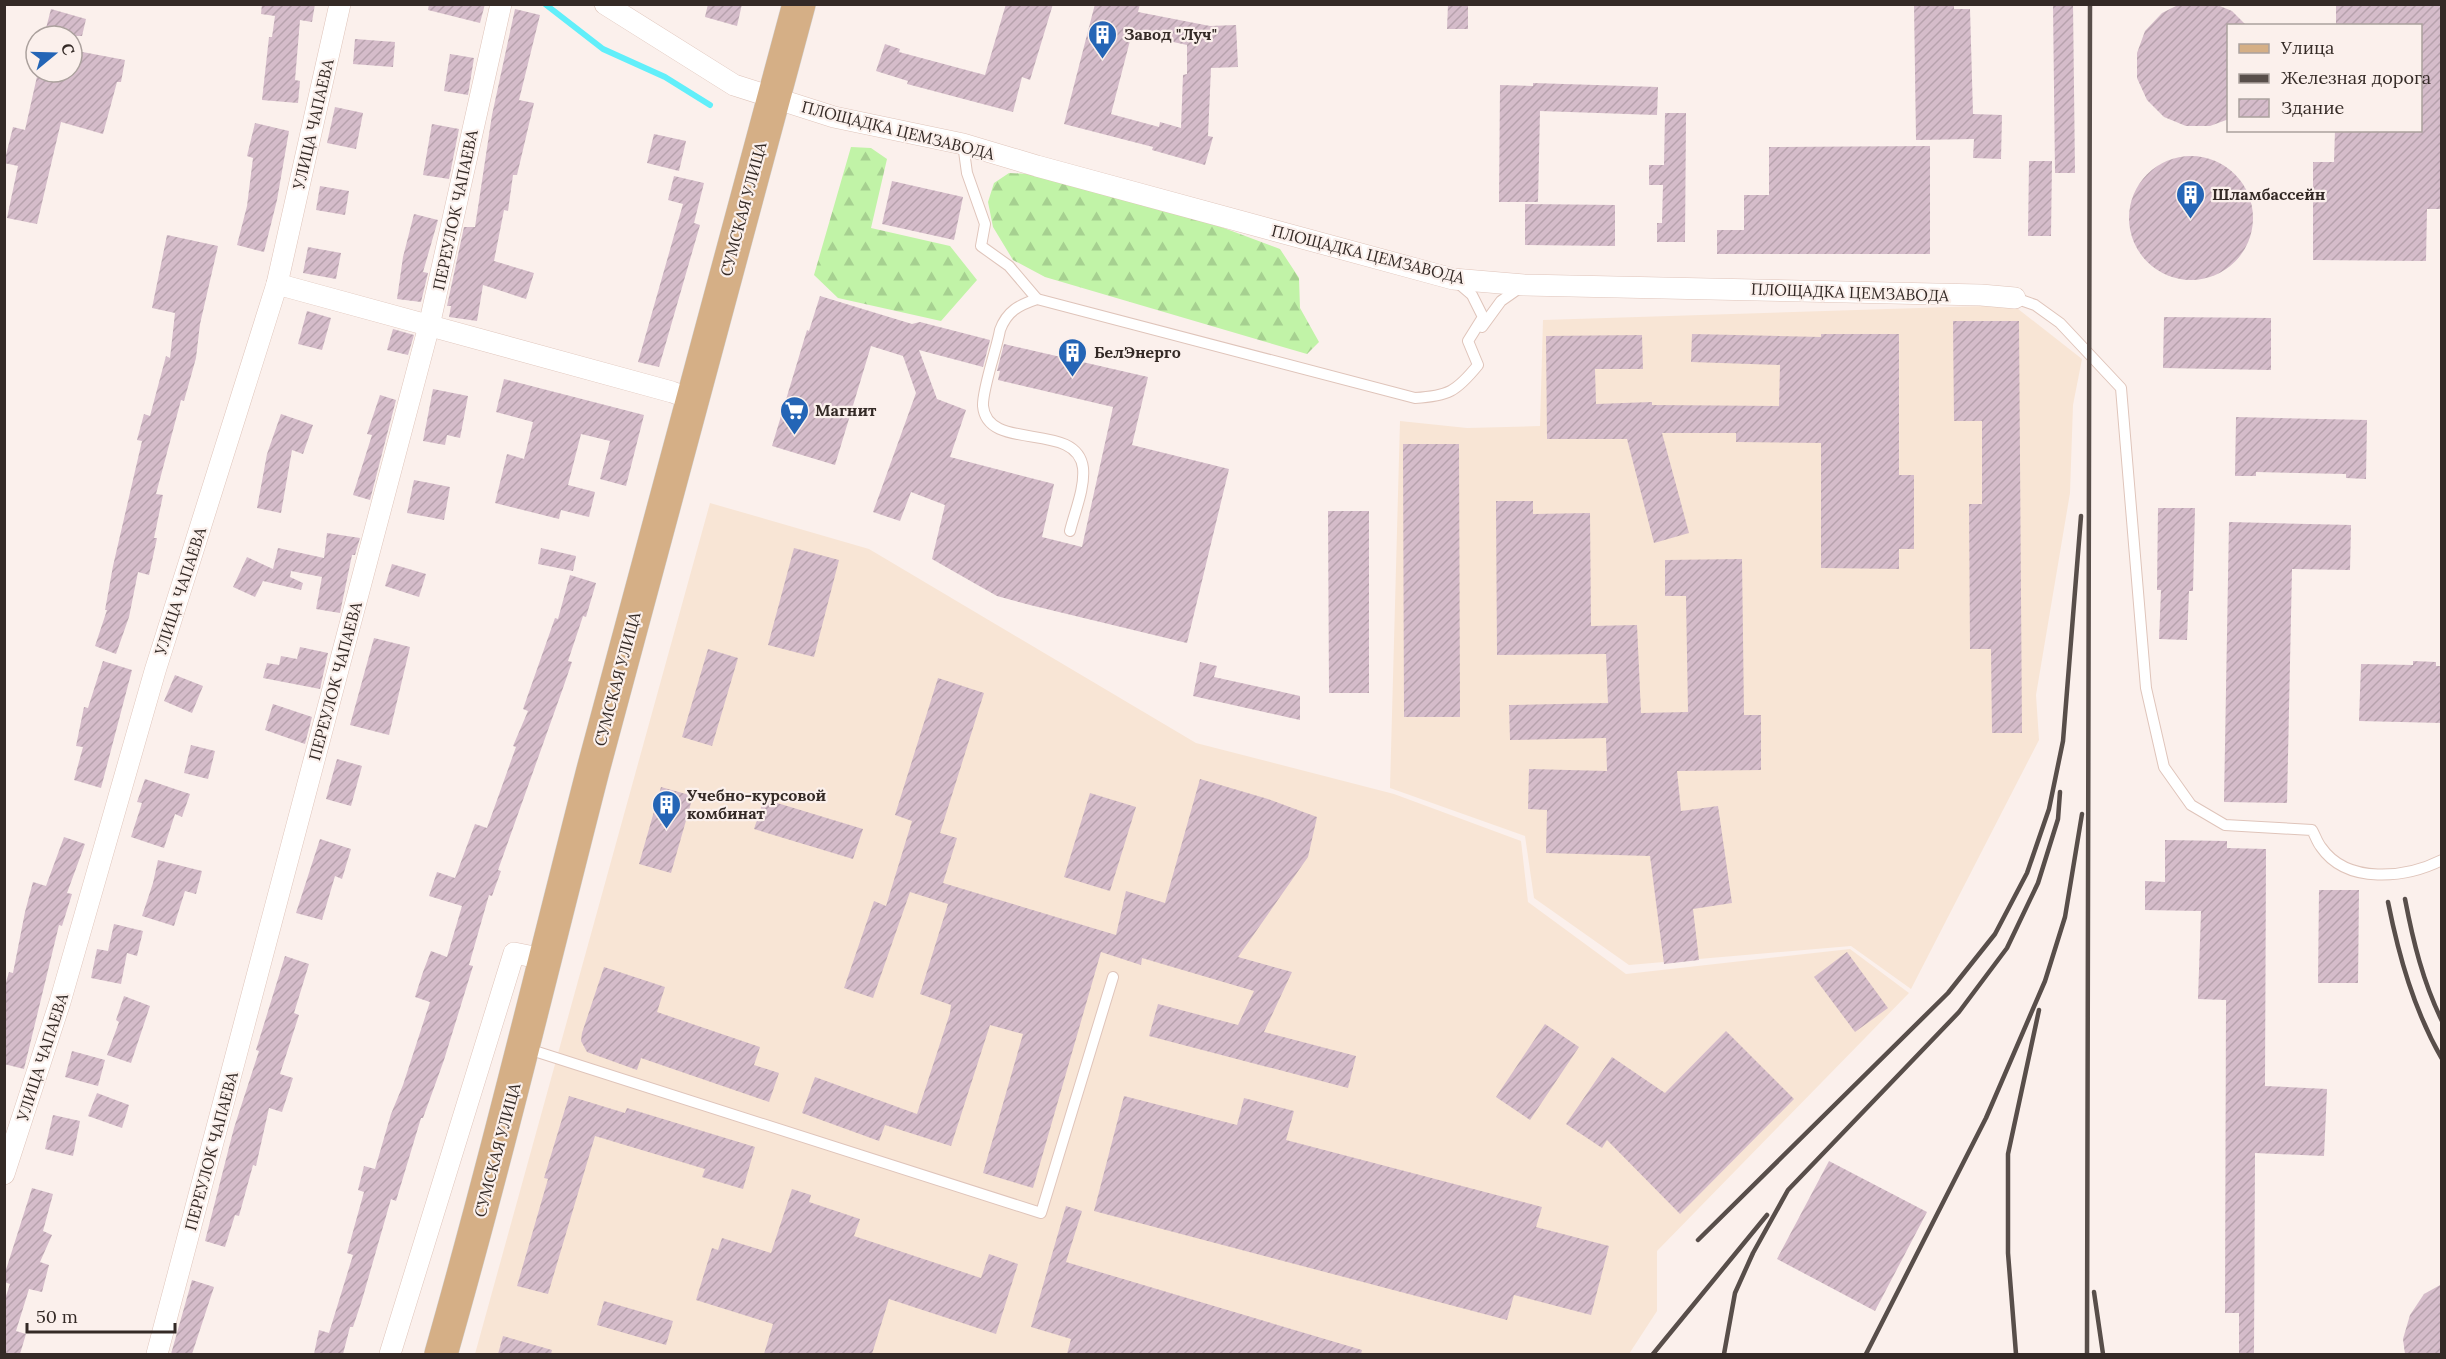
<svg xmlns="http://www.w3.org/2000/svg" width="2446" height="1359" font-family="Lora,serif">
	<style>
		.commercial { fill: #f8e5d5 }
		.forest { fill: url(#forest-firs) }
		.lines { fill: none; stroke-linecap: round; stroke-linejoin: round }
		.stream { stroke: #61effa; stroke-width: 6 }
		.building { fill: url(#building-hatch); fill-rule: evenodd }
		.service-casing { stroke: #dfc4ba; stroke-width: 12 }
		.minor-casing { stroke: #dfc4ba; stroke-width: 22 }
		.primary-casing { stroke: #d2d0cf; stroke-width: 34 }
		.service { stroke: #fff; stroke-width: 10 }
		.minor { stroke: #fff; stroke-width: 21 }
		.primary { stroke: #d5af86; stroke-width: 33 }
		.rail { stroke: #584e4a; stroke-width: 4.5 }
		.labels { text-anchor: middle; stroke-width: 4.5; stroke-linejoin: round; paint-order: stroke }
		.poi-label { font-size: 16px; font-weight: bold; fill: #342a26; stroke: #fbf0ec; text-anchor: start }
		.street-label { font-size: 16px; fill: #342a26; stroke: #fbf0ec }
	</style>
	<defs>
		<pattern id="forest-firs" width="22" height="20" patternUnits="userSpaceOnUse" patternTransform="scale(1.5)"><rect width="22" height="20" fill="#c1f3a7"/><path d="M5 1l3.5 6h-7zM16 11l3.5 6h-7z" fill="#a6d090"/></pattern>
		<pattern id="building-hatch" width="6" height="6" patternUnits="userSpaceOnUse" patternTransform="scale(1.5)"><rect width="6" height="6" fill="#d5bcca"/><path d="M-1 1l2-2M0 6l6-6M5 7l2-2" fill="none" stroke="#b7a2ad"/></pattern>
	</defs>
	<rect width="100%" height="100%" fill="#fbf0ec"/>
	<!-- commercial -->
	<g class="commercial">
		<path d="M2013 305 2082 359 2073 405 2070 493 2036 695 2039 740 1911 989 1851 946 1629 965 1534 898 1525 836 1390 788 1400 421 1467 428 1540 426 1543 320Z"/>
		<path d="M710 503 869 549 1196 743 1394 794 1521 841 1528 902 1626 974 1850 949 1909 993 1657 1251V1311L1629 1354H475Z"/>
	</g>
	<!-- forest -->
	<g class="forest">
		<path d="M851 147 871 148 887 159 871 228 950 246 977 280 941 321 838 298 814 275Z"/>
		<path d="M1009 173 1029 174 1189 215 1280 249 1299 278 1300 308 1319 342 1307 354 1045 277 1013 260 993 227 988 202 994 183Z"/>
	</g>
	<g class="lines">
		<!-- stream -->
		<path class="stream" d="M545 4 603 49 665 77 710 105"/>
	</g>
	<!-- building -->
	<g class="building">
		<path d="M262 4H315L312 22 300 20 295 80 300 81 298 103 262 100 269 37H272L275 16 261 14Z"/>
		<path d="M429 4H485L480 23 428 10Z"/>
		<path d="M708 4H742L737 26 705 17Z"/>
		<path d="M1006 4H1053L1030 80 1022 77 1013 112 907 84 908 81 876 71 885 44 900 49 899 52 985 75Z"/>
		<path d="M1095 4H1140L1138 12 1210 26 1236 25 1238 67 1211 68 1208 136 1213 137 1205 165 1152 150 1153 147 1064 124ZM1132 33 1187 45V74L1183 75 1181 128 1160 122 1159 127 1111 114Z"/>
		<path d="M1448 4H1468V29H1447Z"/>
		<path d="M1914 4H1954V9H1970L1973 114 2002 115 2001 159 1973 158 1974 139 1916 140Z"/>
		<path d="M2053 4H2073L2075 173H2055Z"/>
		<path d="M2180 4H2215L2232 11 2247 26H2229V119L2210 126H2186L2164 117 2147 100 2137 78V53L2145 31 2162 13Z"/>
		<path d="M2336 4H2442V209H2427L2426 261 2313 260V162H2334L2335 130H2421V26H2336Z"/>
		<path d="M51 9 86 19 82 36H44Z"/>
		<path d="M515 9 540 15 519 100 534 103 517 175H513L508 211 504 210 494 261 534 273 526 299 483 285 477 321 449 317 451 306H447L464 227H475L492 115Z"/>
		<path d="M355 39 395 42 393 67 353 64Z"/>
		<path d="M72 50 125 60 121 82H117L103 134 61 122 37 224 7 218 18 166 4 163 13 127 25 130 38 72H72Z"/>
		<path d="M450 54 474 58 468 95 444 91Z"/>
		<path d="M1533 83 1658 87 1657 115 1540 111 1538 202H1499L1500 85 1533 86Z"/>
		<path d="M335 107 363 113 356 149 327 143Z"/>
		<path d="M1665 113H1686L1685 242H1657V223H1662L1663 185H1649V165H1664Z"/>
		<path d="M255 123 289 131 277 200 264 252 237 245 247 206 253 158 247 156Z"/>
		<path d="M432 124 459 129 449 179 423 175Z"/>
		<path d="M654 134 686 141 679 171 647 163Z"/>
		<path d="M1930 146V254H1717V230H1744V195H1769V147Z"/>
		<circle cx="2191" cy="218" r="62"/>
		<path d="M2029 161H2052L2051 236H2028Z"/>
		<path d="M674 176 704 183 694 223 700 225 659 367 638 362 683 204 668 200Z"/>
		<path d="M892 181 963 197 954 240 882 224Z"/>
		<path d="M320 186 349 191 345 215 316 210Z"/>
		<path d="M1525 204 1615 205V246L1525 245Z"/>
		<path d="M414 214 438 220 423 272 428 273 421 302 397 299 403 257Z"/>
		<path d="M167 235 218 246 200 324 196 358 184 401 181 400 156 494 163 495 154 538H157L149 575 138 572 129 617 116 654 95 646 107 610H105L113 566 142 441 137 440 144 414 150 416 166 356 170 358 175 313 152 308Z"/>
		<path d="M308 247 341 253 336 279 303 273Z"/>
		<path d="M820 296 912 324 920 322 990 340 983 367 919 350 937 399 966 410 950 457 1054 484 1042 537 1082 547 1113 407 998 380 1000 371H997L1004 344 1148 377 1132 445 1229 469 1187 643 1030 605 997 596 974 583 932 559 945 505 911 492 900 521 873 512 916 393 903 356 871 346 835 465 772 446 807 330 809 331Z"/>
		<path d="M307 311 331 318 322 350 298 344Z"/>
		<path d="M2164 317 2271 318V370L2163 368Z"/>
		<path d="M1953 321H2019L2022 733H1992L1991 649H1970L1969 504H1982V421H1954Z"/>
		<path d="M393 329 414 335 408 355 387 350Z"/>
		<path d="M1692 334 1821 337V334H1899V475H1914V549H1899V569L1821 568V443L1736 442V433H1662L1689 533 1654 543 1627 439H1547L1546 336 1642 335 1643 369H1595L1596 404 1652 402V405L1779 406 1780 365 1691 362Z"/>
		<path d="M504 379 644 415 626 486 600 479 610 441 581 434 568 485 595 492 589 517 561 510 559 519 495 503 507 454 524 459 533 422 496 412Z"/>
		<path d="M433 389 468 396 460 438 447 435 445 445 423 441Z"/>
		<path d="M380 395 396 400 370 500 353 495 372 435 367 434Z"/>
		<path d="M281 414 313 425 303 454 292 450 281 513 257 508 267 454Z"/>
		<path d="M2236 417 2367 420 2366 479 2346 478V474L2256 472V476H2235Z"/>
		<path d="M1403 444H1459L1460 717H1404Z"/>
		<path d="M414 480 450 487 444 520 407 513Z"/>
		<path d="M1496 501H1533V514L1590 513 1591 626 1637 625 1641 713 1688 712 1686 596H1665V560L1742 559 1744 715H1761V770L1677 771 1681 811 1718 806 1732 903 1693 909 1699 960 1664 964 1650 856 1546 853 1547 810 1528 809 1529 769 1607 771 1606 738 1510 740 1509 705 1608 703 1606 654 1497 655Z"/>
		<path d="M2158 508H2195L2193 591H2189L2187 640 2159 639 2161 590H2157Z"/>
		<path d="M1328 511H1369V693H1329Z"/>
		<path d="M2229 522 2351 525 2350 570 2292 569 2287 803 2224 802Z"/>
		<path d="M327 533 360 538 355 555H352L340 613 316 609 322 577 291 571 290 577 303 583 301 590 263 581 255 597 233 587 247 557 273 569 278 548 324 558Z"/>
		<path d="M541 548 576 556 573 571 538 564Z"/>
		<path d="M794 548 839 560 814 657 768 645Z"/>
		<path d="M392 564 426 574 419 597 385 586Z"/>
		<path d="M570 575 596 583 586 617 583 616 568 661 572 662 563 688 498 870 501 871 492 896 489 895 469 965 473 966 444 1060 423 1118H421L396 1201 391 1199 362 1300 353 1327H350L343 1354H314L319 1330 329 1333 353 1255 347 1253 364 1192 358 1190 364 1166 375 1169 391 1114 403 1085 430 1002 415 997 423 972 431 951 447 957 462 906 429 896 437 872 455 878 475 824 487 828 516 747 513 746 528 711 523 709 555 618 558 619Z"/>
		<path d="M374 638 410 647 389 735 350 725Z"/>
		<path d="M300 647 328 653 320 689 263 678 267 663 279 665 281 656 297 659Z"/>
		<path d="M708 649 738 658 712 746 682 737Z"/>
		<path d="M103 661 132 670 101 788 74 780 83 747 76 746 84 707 88 708Z"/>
		<path d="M2413 661 2436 662V666H2442V723L2359 721 2361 664 2413 665Z"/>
		<path d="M1200 662 1217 666 1214 677 1300 696V720L1193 696Z"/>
		<path d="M175 675 203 686 192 713 164 701Z"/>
		<path d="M938 678 984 693 940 833 957 838 943 883 1116 935 1126 891 1165 903 1200 779 1268 799 1317 817 1308 857 1238 957 1292 972 1264 1032 1356 1056 1348 1088 1149 1036 1158 1004 1238 1025 1254 991 1142 958 1141 965 1101 952 1033 1188 983 1173 1023 1034 990 1025 951 1146 885 1125 879 1141 802 1113 815 1077 917 1114 950 1013 951 1005 920 994 948 904 910 892 873 998 844 988 874 901 886 906 912 821 895 815Z"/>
		<path d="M273 704 312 717 305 744 265 730Z"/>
		<path d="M191 745 215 751 208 779 184 773Z"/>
		<path d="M337 759 362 766 351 806 326 799Z"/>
		<path d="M145 779 190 794 182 817 175 814 164 848 131 837 142 803 137 802Z"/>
		<path d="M661 787 693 796 671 873 639 864Z"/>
		<path d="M1090 793 1136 807 1110 891 1064 877Z"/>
		<path d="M764 799 863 829 853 859 754 829Z"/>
		<path d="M64 837 85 844 67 893 72 894 62 926 59 925 24 1069 4 1064V989L9 972 13 973 25 912 33 882 46 886Z"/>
		<path d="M320 839 351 849 342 879 335 876 322 920 296 913Z"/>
		<path d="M2165 840 2227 841V848L2266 849 2265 1086 2327 1089 2324 1156 2255 1153 2254 1354H2239V1313H2225L2226 1000 2198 999 2201 911 2145 910V881L2165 882Z"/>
		<path d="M158 860 202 871 196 894 185 891 174 926 142 916 153 883Z"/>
		<path d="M2319 890H2359L2358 983H2318Z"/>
		<path d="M114 924 143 931 137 956 127 953 121 984 91 978 97 949 108 951Z"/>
		<path d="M1847 952 1888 1008 1855 1032 1814 977Z"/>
		<path d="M285 956 309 964 294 1013 299 1015 280 1074 293 1078 282 1112 269 1108 256 1166 253 1165 239 1216 235 1215 225 1247 205 1241 234 1128 259 1051 256 1050Z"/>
		<path d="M604 967 665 987 657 1012 760 1047 754 1065 779 1073 769 1102 641 1058 637 1070 587 1052 581 1041 582 1033Z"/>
		<path d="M124 996 150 1006 131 1063 107 1055 119 1022 116 1020Z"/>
		<path d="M1545 1024 1579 1047 1530 1120 1496 1097Z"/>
		<path d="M1726 1031 1794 1099 1680 1214 1607 1140 1602 1148 1566 1124 1612 1057 1665 1093Z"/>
		<path d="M72 1051 105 1060 98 1086 65 1077Z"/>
		<path d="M97 1093 129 1105 122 1128 88 1116Z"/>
		<path d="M569 1096 625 1113 627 1108 755 1147 743 1189 702 1177 705 1169 595 1136 548 1294 517 1286 548 1179 544 1178Z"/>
		<path d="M1124 1096 1237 1125 1244 1098 1294 1111 1286 1140 1542 1207 1536 1227 1609 1246 1591 1315 1514 1295 1507 1320 1094 1211Z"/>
		<path d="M53 1115 80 1121 73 1156 45 1149Z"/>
		<path d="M1829 1161 1927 1212 1875 1311 1777 1259Z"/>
		<path d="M32 1188 53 1194 43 1231 52 1235 40 1262 49 1265 42 1292 29 1289 16 1331 26 1334 20 1354H4V1302L10 1284 4 1282V1276Z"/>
		<path d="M792 1189 811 1195 809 1202 860 1219 854 1236 981 1278 989 1254 1018 1264 996 1334 889 1299 872 1354H764L773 1324 696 1300 712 1248 718 1250 722 1238 771 1253Z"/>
		<path d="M1066 1206 1082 1211 1066 1262 1362 1350 1361 1354H1067L1071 1339 1031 1327Z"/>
		<path d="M192 1280 214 1287 192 1354H171Z"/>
		<path d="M2442 1284V1354H2405L2403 1339 2410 1315 2424 1294Z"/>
		<path d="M604 1301 673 1321 666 1345 597 1325Z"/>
		<path d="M503 1336 552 1350 551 1354H498Z"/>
	</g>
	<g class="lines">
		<defs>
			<g id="service">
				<path d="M963 144 967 173 985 224 981 246 1009 266 1037 299"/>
				<path d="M2015 298 2035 305 2060 323 2121 388 2146 688 2164 767 2191 805 2225 825 2312 830C2315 835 2317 842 2321 847 2347 885 2406 878 2442 860"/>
				<path d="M1482 327 1501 301 1521 287"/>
				<path d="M1070 531C1075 511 1085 488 1083 468 1077 420 987 453 983 406 982 390 997 348 1000 330 1007 311 1019 305 1037 299L1415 398C1448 396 1456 392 1478 365L1468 341 1483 317 1472 295 1458 283"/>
				<path d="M525 1048 1041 1213 1113 977"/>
			</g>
			<g id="minor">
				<path d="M605 4 734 85 834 117 963 144 1037 166 1453 279 1524 285 1981 295 2015 298"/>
				<path d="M277 284 672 392 691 399"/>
				<path d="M4 1174 60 1002 155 671 277 284 340 4"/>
				<path d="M157 1354 429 326 501 4"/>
				<path d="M390 1354 514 953 544 959"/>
			</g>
			<path id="primary" d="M441 1354C496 1161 543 965 593 770 660 515 730 260 799 4"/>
		</defs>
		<!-- service casing -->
		<use href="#service" class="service-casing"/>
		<!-- minor casing -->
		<use href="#minor" class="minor-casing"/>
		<!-- primary casing -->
		<use href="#primary" class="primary-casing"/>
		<!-- service -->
		<use href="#service" class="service"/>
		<!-- minor -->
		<use href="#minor" class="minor"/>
		<!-- primary -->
		<use href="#primary" class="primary"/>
		<!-- rail -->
		<g class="rail">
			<path d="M2405 899C2413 941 2423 982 2442 1021"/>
			<path d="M2388 902C2399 957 2414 1010 2442 1059"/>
			<path d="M1698 1240 1948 993 1995 934 2027 873 2049 809 2063 741 2081 516"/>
			<path d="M2094 1292 2103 1354"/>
			<path d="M1653 1354 1767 1215"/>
			<path d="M1724 1354 1735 1293 1753 1253 1788 1190 1959 1012 2007 948 2038 883 2058 819 2060 792"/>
			<path d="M1866 1354 1986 1118 2045 981 2065 917 2082 814"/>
			<path d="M2016 1354 2008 1253V1154L2039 1010"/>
			<path d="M2087 1354 2090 4"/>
		</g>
	</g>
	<!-- icons -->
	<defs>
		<symbol id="building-pin" viewBox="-11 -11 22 30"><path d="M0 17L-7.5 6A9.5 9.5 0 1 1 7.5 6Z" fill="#2465b6" stroke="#fbf0ec"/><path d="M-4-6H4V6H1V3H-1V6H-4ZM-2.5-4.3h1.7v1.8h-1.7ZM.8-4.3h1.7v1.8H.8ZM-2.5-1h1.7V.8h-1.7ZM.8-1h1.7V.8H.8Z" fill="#fff"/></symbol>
		<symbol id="supermarket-pin" viewBox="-11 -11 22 30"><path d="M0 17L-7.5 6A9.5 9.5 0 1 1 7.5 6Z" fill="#2465b6" stroke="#fbf0ec"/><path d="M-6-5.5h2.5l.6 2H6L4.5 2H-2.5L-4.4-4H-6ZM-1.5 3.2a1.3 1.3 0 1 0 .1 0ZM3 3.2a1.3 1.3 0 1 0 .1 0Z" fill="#fff"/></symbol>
	</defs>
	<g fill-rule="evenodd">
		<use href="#building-pin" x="1086" y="18" width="33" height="45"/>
		<use href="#building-pin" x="2174" y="178" width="33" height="45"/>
		<use href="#building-pin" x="1056" y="336" width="33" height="45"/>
		<use href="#supermarket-pin" x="778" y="394" width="33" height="45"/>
		<use href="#building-pin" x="650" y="788" width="33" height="45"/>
	</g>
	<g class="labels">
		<!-- poi labels -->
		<g class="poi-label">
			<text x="1124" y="40">Завод "Луч"</text>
			<text x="2212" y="200">Шламбассейн</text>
			<text x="1094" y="358">БелЭнерго</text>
			<text x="815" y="416">Магнит</text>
			<text x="687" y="801">Учебно-курсовой<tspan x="687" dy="18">комбинат</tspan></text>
		</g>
		<!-- street labels -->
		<g class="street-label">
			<text transform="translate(313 124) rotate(-77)" y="6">УЛИЦА ЧАПАЕВА</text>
			<text transform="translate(898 130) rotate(14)" y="6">ПЛОЩАДКА ЦЕМЗАВОДА</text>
			<text transform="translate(743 209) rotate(-75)" y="6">СУМСКАЯ УЛИЦА</text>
			<text transform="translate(455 210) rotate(-78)" y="6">ПЕРЕУЛОК ЧАПАЕВА</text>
			<text transform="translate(1368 254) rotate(14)" y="6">ПЛОЩАДКА ЦЕМЗАВОДА</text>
			<text transform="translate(1850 292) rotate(2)" y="6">ПЛОЩАДКА ЦЕМЗАВОДА</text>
			<text transform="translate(180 591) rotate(-72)" y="6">УЛИЦА ЧАПАЕВА</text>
			<text transform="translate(617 679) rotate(-75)" y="6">СУМСКАЯ УЛИЦА</text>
			<text transform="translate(335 681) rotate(-75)" y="6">ПЕРЕУЛОК ЧАПАЕВА</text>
			<text transform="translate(42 1057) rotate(-72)" y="6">УЛИЦА ЧАПАЕВА</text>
			<text transform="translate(497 1150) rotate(-75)" y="6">СУМСКАЯ УЛИЦА</text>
			<text transform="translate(211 1151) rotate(-75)" y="6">ПЕРЕУЛОК ЧАПАЕВА</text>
		</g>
	</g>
	<!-- border -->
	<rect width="2446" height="1359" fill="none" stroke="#342a26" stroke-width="12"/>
	<!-- legend -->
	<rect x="2227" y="24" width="195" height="108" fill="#fbf0ec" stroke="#aba19d" stroke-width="1.5"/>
	<rect x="2239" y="44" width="30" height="9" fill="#d5af86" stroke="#aba19d" stroke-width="1.5"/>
	<text x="2281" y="54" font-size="18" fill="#342a26">Улица</text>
	<rect x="2239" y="74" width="30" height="9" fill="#584e4a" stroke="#aba19d" stroke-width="1.5"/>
	<text x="2281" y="84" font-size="18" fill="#342a26">Железная дорога</text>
	<rect x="2239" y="99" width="30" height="18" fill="url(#building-hatch)" stroke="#aba19d" stroke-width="1.5"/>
	<text x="2281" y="114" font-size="18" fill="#342a26">Здание</text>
	<!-- north arrow -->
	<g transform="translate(54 54) rotate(71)"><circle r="28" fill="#fbf0ec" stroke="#aba19d" stroke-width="1.5"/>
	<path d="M0-4.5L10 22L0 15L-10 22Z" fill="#2465b6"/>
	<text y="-9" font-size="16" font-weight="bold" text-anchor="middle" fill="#342a26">С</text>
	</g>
	<!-- scale -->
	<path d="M27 1323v9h148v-9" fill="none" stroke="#342a26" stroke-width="3"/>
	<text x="36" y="1323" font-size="18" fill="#342a26" stroke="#fbf0ec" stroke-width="4.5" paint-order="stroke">50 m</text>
</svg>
